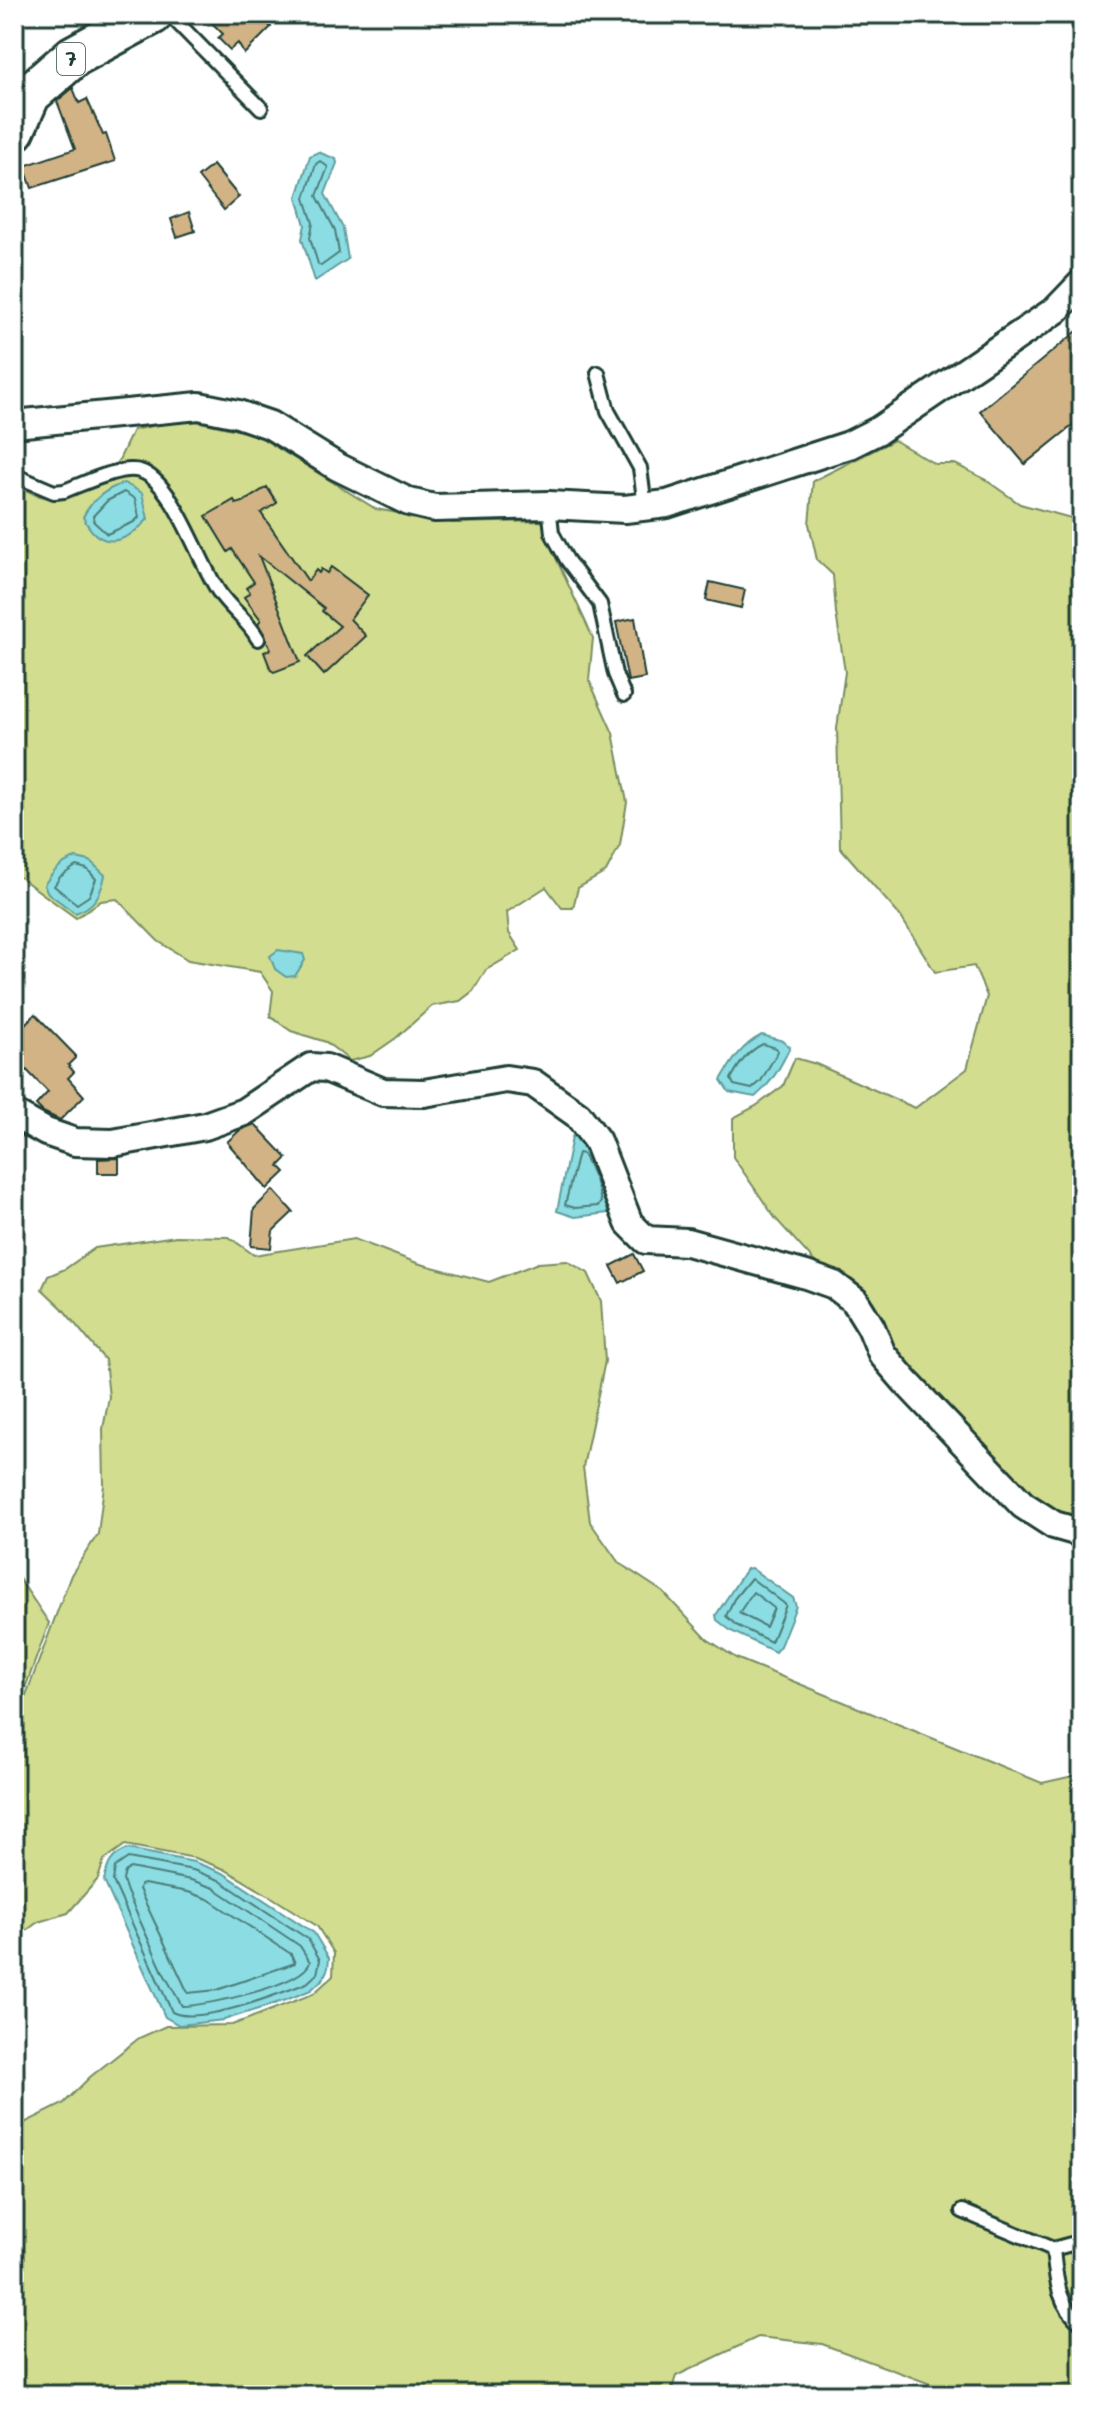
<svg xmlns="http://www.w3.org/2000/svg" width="1096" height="2409" font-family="Mali,sans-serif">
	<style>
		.green { fill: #d2dd90; stroke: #788d62; stroke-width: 2 }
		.water { fill: #8cdde3; stroke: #609d9d; stroke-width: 2 }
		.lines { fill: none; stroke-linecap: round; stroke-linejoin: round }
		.shore { stroke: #4b7d7a; stroke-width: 2 }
		.building { fill: #d1b385; stroke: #1f3d34; stroke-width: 2 }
		.lane-casing { stroke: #1f3d34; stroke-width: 18 }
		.street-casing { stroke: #1f3d34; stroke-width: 32 }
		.primary-casing { stroke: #1f3d34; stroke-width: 46 }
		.lane { stroke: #fff; stroke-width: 12 }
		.street { stroke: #fff; stroke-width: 26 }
		.primary { stroke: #fff; stroke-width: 40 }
		.labels { text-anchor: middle; stroke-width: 8; stroke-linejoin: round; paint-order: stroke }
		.shield { fill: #fff; stroke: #627771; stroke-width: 2 }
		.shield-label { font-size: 20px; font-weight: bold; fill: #1f3d34 }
	</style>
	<rect width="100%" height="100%" fill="#fff"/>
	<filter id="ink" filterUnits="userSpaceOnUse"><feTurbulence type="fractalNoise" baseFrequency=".0125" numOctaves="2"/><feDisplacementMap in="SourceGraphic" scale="16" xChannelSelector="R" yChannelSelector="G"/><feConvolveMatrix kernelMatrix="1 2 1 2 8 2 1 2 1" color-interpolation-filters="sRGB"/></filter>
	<g filter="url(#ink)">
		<!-- green -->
		<g class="green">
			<path d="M187 419 255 434 376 509 453 523 542 521 549 543 593 638 589 680 613 733 627 802 620 845 606 872 578 888 573 908H562L546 887 507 912 509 933 520 950 486 970 473 991 460 1001 432 1006 396 1038 370 1056 350 1061 326 1042 291 1031 270 1016 273 991 260 972 188 960 158 941 117 899 101 901 76 918 14 873V484L36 495 58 500 99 486 120 458 133 430Z"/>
			<path d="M894 440 935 464H955L983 478 1020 504 1082 521V1526L1058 1521 1023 1492 775 1218 733 1157V1118L756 1106 783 1086 795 1058 816 1064 915 1108 967 1069 987 996 974 966 935 972 901 917 840 847 837 728 845 672 836 613 833 575 817 560 809 524 813 481Z"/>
			<path d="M176 1236 229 1237 254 1255 354 1239 417 1263 489 1282 538 1263 567 1261 588 1273 601 1301 605 1361 583 1467 590 1522 619 1563 663 1592 707 1639 736 1658 1042 1783 1082 1774V2395H938L936 2386 822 2344 758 2337 676 2376 670 2395H14V2128L63 2104 90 2077 139 2038 166 2026 232 2025 313 1994 333 1976 334 1953 317 1926 273 1898 224 1869 195 1858 125 1845 104 1860 98 1879 68 1913 38 1922 14 1940V1713L22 1706 71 1575 98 1534 104 1485 103 1429 109 1397 105 1360 62 1308 42 1289 48 1276 65 1269 95 1248Z"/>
			<path d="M14 1571 49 1623 20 1702 14 1706Z"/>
		</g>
		<!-- water -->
		<g class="water">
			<path d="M318 152 336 159 337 163 325 194 343 228 348 259 315 281 302 239 305 225 297 197 310 156Z"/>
			<path d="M124 483 142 493 148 519C125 544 100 552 83 517 91 501 106 489 124 483Z"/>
			<path d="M76 858 90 861 105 875C101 895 94 907 75 913L48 893 44 885C53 872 61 862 76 858Z"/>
			<path d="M278 950 303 954 305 960 295 976 286 977 275 969 270 956Z"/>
			<path d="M762 1035 783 1041 790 1047C781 1066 772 1083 755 1097L729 1092 721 1080C732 1061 742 1045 762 1035Z"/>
			<path d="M575 1132 581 1136 610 1207 608 1213 575 1217 557 1211 572 1137Z"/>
			<path d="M751 1568 793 1598 796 1606 780 1646 775 1652 731 1631 717 1620 716 1615 746 1569Z"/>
			<path d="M128 1849 194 1862 223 1873 314 1933 329 1958 328 1968 323 1979 311 1990 286 2000 224 2020 179 2025 165 2017 104 1881C107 1865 111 1855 128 1849Z"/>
		</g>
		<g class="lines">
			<!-- shore -->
			<g class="shore">
				<path d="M320 161 328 167 317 196 335 230 339 253 321 266 318 264 310 238 313 223 305 198 316 164Z"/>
				<path d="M124 492 135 499 139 517 134 522 107 534 94 522 93 516 107 501Z"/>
				<path d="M76 866 87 869 96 879 89 896 77 904 54 886 60 877Z"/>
				<path d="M763 1044 776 1048 778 1051 761 1081 752 1089 734 1085 731 1079C739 1064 748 1051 763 1044Z"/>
				<path d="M578 1153 583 1154C591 1169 598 1185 601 1202L598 1206 575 1208 565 1205Z"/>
				<path d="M751 1578 786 1605 771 1642 736 1625 726 1616 734 1599Z"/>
				<path d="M753 1592 774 1608 766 1627 739 1613Z"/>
				<path d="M128 1858 193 1870 219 1880 308 1939 320 1960 317 1974 307 1983C279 1994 198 2026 172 2012L113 1881 115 1867Z"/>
				<path d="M130 1868 191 1880 214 1888 300 1946 310 1962C304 1985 206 2006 182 2006L163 1972 127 1892 123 1880 125 1872Z"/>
				<path d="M144 1884 188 1892 208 1899 291 1954 295 1963 217 1990 188 1993 139 1889 140 1885Z"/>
			</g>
		</g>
		<!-- building -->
		<g class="building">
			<path d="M203 14H258L271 27 244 54 238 43 230 50 218 38 223 34Z"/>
			<path d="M73 88 79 103 87 99 103 135 106 134 115 161 32 188 24 166 75 149 57 101Z"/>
			<path d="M213 165 239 197 224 210 198 177Z"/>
			<path d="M189 212 195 231 177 237 171 219Z"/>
			<path d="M1082 327V418L1025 464 980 411Z"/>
			<path d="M267 487 277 503 261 513 308 581 316 570 319 573 321 569 327 573 331 567 368 595 350 619 366 636 324 675 307 656 340 626 322 611 324 608 259 556 300 662 274 672 271 670 264 652 271 649 258 623 261 620 244 597 250 593 246 588 254 582 232 549 228 552 206 516 234 500 236 504 243 502Z"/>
			<path d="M710 582 745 590 741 608 706 600Z"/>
			<path d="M635 618 645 678 628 681 616 622Z"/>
			<path d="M35 1014 75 1055V1058L68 1065 74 1072 68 1078 84 1096 60 1120 43 1112 36 1105 48 1092 14 1057V1035Z"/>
			<path d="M255 1124 287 1158 279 1166 285 1172 267 1189 227 1142 240 1130Z"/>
			<path d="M119 1158V1173H98V1159Z"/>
			<path d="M273 1190 293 1212 273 1231 271 1248 251 1246 254 1209Z"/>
			<path d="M634 1254 643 1271 620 1283 611 1266Z"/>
		</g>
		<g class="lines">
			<defs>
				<g id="lane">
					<path d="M169 14 261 108"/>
					<path d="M598 373 608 411 640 468 645 507"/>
					<path d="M14 475 54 492 64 491C83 484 121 465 140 471 173 480 200 565 219 592 231 610 248 620 258 639"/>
					<path d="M549 505 552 533 567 560 600 604 615 674 624 695"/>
					<path d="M962 2211 1053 2249 1082 2241"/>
					<path d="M1053 2249C1056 2278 1057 2305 1082 2324"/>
				</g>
				<g id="street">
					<path d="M14 424 199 406 238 414 270 425 336 466 409 502 434 508 549 505 625 509 667 504 849 445 879 430 1056 310 1082 283"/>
					<path d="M14 1114 46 1132 75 1142 113 1143 205 1126 244 1112 311 1067 326 1068 383 1092 424 1093 506 1079 533 1083 578 1115 597 1141 629 1223 646 1240 687 1242 806 1275 834 1285 855 1301 871 1327 882 1354 906 1382 1023 1505 1054 1525 1082 1533"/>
				</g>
				<path id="primary" d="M14 130 30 94 74 56 152 14"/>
			</defs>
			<!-- lane casing -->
			<use href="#lane" class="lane-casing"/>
			<!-- street casing -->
			<use href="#street" class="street-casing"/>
			<!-- primary casing -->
			<use href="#primary" class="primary-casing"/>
			<!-- lane -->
			<use href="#lane" class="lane"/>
			<!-- street -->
			<use href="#street" class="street"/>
			<!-- primary -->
			<use href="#primary" class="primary"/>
		</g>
	</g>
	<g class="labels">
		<!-- shield labels -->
		<rect class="shield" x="57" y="43" width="28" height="32" rx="6"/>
		<g class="shield-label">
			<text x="71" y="66">7</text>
		</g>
	</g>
	<!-- margin -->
	<rect width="1096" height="2409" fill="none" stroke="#fff" stroke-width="48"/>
	<rect x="24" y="24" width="1048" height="2361" fill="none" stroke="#1f3d34" stroke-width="3" filter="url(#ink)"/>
</svg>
